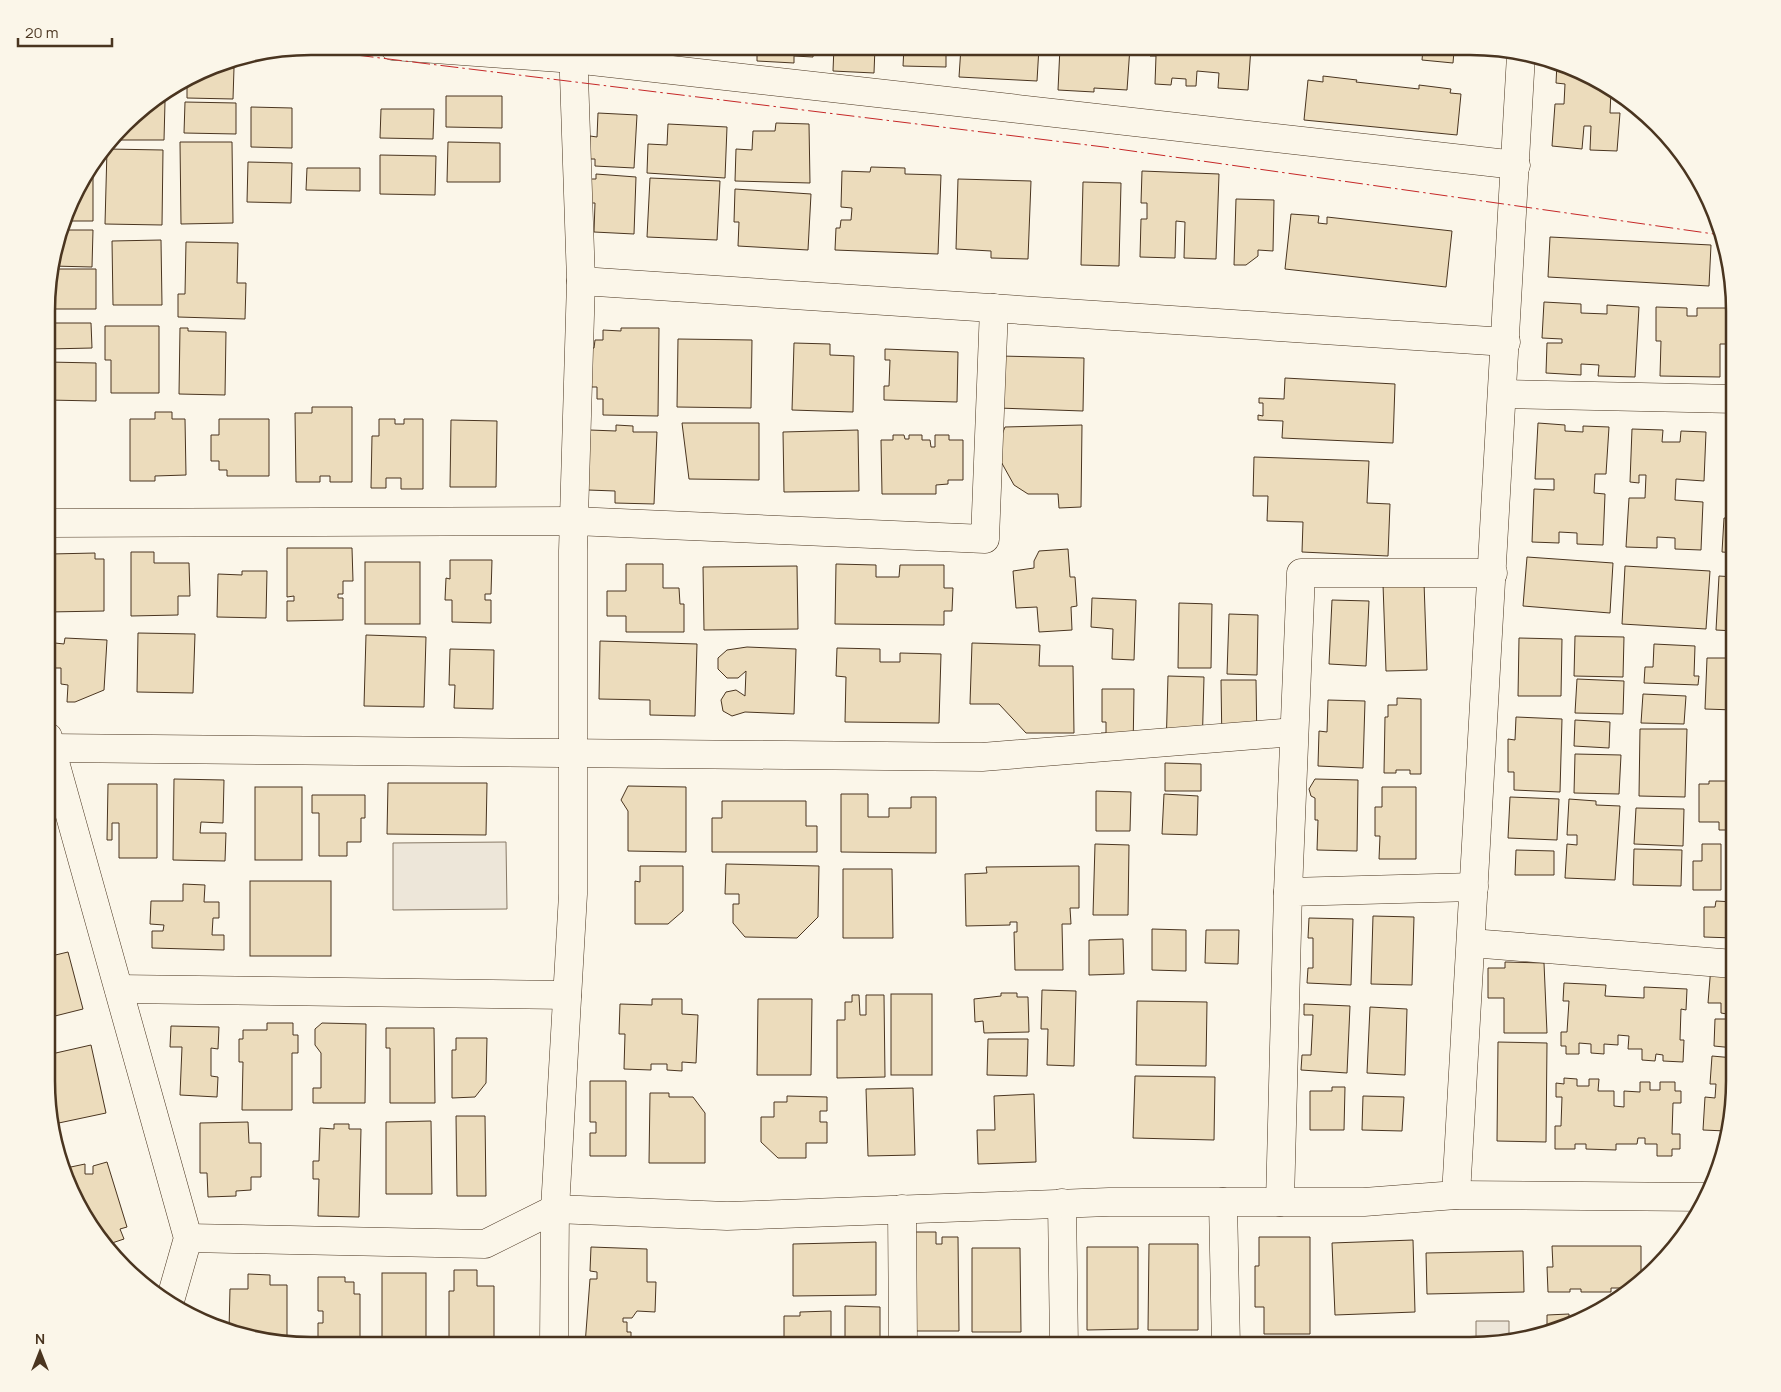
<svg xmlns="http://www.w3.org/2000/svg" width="1781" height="1392" font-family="Manrope,sans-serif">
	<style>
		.green { fill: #ede6d9; stroke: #887966 }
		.building { fill: #ecdcbc; stroke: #4a3520 }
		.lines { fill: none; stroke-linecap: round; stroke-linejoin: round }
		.minor-casing { stroke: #4a3520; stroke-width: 29 }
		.minor { stroke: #fbf6e9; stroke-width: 28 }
		.power { stroke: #c62828; stroke-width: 1; stroke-dasharray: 18 4 2.5 4; stroke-linecap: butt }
		.rim { fill: none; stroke: #4a3520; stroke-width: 2.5 }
	</style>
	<rect width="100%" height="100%" fill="#fbf6e9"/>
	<!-- green -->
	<g class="green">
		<path d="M506 842 507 909 393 910V843Z"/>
		<path d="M1476 1321H1509V1338L1476 1345Z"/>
	</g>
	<!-- building -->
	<g class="building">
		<path d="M590 46H617L616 50 610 49V54L590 53Z"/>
		<path d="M653 46H725V54L653 51Z"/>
		<path d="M739 46H814L813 57 794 56V63L757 61V53H739Z"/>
		<path d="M834 46 875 47 874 73 833 71Z"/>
		<path d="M904 47H946V67L903 66Z"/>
		<path d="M961 47H1039L1037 81 959 77Z"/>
		<path d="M1060 47H1130L1127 90 1094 88V92L1058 90Z"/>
		<path d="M1151 47H1224V50L1236 51 1237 47H1251L1248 90 1218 88 1219 73 1197 71 1196 86H1186V79L1172 78 1171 85 1155 84 1156 56H1150Z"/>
		<path d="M1467 47V52L1454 51 1453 63 1422 60 1423 49 1407 48Z"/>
		<path d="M1557 63 1571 67 1611 91 1610 113H1620L1617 151 1590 150 1591 126H1584L1582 149 1552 146 1555 104H1564L1565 84 1556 83Z"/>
		<path d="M214 68H234L233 99 187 98V83Z"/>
		<path d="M1323 76 1357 80 1356 82 1419 89V85L1451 89 1450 93 1461 94 1457 135 1304 120 1308 80 1323 82Z"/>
		<path d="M446 96H502V128L446 127Z"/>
		<path d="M154 102H165L164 140H114L137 112Z"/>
		<path d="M185 102 236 103V134L184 133Z"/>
		<path d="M251 107 292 108V148L251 147Z"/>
		<path d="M381 109H434L433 139 380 138Z"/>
		<path d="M598 113 637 115 634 168 595 166V159H589L590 136 597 137Z"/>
		<path d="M776 123 809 124 810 183 735 181 736 149 752 150 753 131H775Z"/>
		<path d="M668 124 727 127 725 178 647 173 648 144 667 145Z"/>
		<path d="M180 142H232L233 223 181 224Z"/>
		<path d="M448 142 500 143V182H447Z"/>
		<path d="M107 149 163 150 162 225 105 224Z"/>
		<path d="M380 155 436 156 435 195 380 194Z"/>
		<path d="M248 162 292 163 291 203 247 202Z"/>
		<path d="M93 165V221H67L82 179Z"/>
		<path d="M871 167 905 168V174L941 175 938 254 835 250 836 228H840L841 220H851L852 208 841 207 842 171 870 172Z"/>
		<path d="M307 168H360V191L306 190Z"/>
		<path d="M1142 171 1219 174 1216 259 1184 258 1185 222 1176 221 1175 258 1140 257 1141 219H1147V203H1141Z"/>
		<path d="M596 174 636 177 634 234 594 232 595 203H588L590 179H596Z"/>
		<path d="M650 178 720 181 717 240 647 237Z"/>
		<path d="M958 179 1031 181 1028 259 991 258V251L956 249Z"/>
		<path d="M1083 182 1121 183 1119 266 1081 265Z"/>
		<path d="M735 189 811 194 808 250 738 246 739 222H734Z"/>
		<path d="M1236 199 1274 200 1273 251 1258 250V256L1246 265H1234Z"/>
		<path d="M1291 214 1319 216 1318 223 1327 224V217L1452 231 1446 287 1285 269Z"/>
		<path d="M64 230H93L92 267 52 266Z"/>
		<path d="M1550 237 1711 245 1709 286 1548 277Z"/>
		<path d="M161 240 162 305H113L112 241Z"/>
		<path d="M186 242 238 243 237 283H246L245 319 178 317V294H185Z"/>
		<path d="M51 269H96V309H48L49 277Z"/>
		<path d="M1544 302 1581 304V313L1607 314V305L1639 307 1635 377 1598 376 1599 365 1581 364V375L1546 373 1547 343H1562V339L1542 338Z"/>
		<path d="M1656 307 1687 308V316H1697V308H1727L1726 344H1720V377L1660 376 1661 341H1656Z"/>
		<path d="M48 323H91L92 348 48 349Z"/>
		<path d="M105 326H159V393H111V360H105Z"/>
		<path d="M180 328H188V331L226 332 225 395 179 394Z"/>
		<path d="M621 328H659L658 416 603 415V399H597V387H587L588 348H594L595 340H603V330L621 331Z"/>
		<path d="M678 339 752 340 751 408 677 407Z"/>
		<path d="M794 343 830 344V355L854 356 853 412 792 410Z"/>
		<path d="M885 349 958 352 957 402 884 400V386H889L890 360H885Z"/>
		<path d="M1000 356 1084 358 1083 411 998 408Z"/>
		<path d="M48 362 96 363V401L48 400Z"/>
		<path d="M1285 378 1395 384 1393 443 1282 438 1283 421 1258 420V415L1263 416V403H1259V398L1284 399Z"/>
		<path d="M312 407H352V482H330V476H320V482H296L295 413H312Z"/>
		<path d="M155 412H172V419H185L186 475 155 476V481H130V419H155Z"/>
		<path d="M219 419H269V476H227V470H219V461H211V435H219Z"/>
		<path d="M379 419H395V424H404V419H423V489H401V478H386V488H371L372 436H379Z"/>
		<path d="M451 420 497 421 496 487H450Z"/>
		<path d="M682 423H759V480L689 479Z"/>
		<path d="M1538 423 1565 425V431L1583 432V426L1609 427 1606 474H1595L1594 493 1605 494 1603 545 1577 544V533L1559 532V543L1532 542 1534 489 1554 490V479H1535Z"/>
		<path d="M616 425 633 426V432H657L654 504 615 503V491L588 490 590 430 616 431Z"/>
		<path d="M1082 425 1081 507 1059 508 1058 494H1028L1014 485 999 458V442L1005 427Z"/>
		<path d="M1632 429 1663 430 1662 442H1680L1681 431 1706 432 1704 481 1676 479 1675 500 1703 502 1701 550 1675 549V538L1657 537V548L1626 547 1629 498H1645L1646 475H1639V483L1630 482Z"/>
		<path d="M858 430 859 491 784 492 783 432Z"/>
		<path d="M1729 432 1735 433V481H1731L1732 467 1727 466Z"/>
		<path d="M893 435H904L905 439H909V435H922V440H930L931 447H935V435H949V440H963V480H948V484L936 485V494H882L881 440H893Z"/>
		<path d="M1254 457 1369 461 1367 503 1390 504 1388 556 1302 552 1303 522 1267 521 1268 496H1253Z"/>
		<path d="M1730 503 1735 504V553L1722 552 1724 518H1729Z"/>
		<path d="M287 548H352L353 581H343V594H338V598H343V620L287 621V601H294V596L287 597Z"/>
		<path d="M1068 549 1070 577H1075L1077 606 1071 607 1072 630 1039 632 1037 607 1016 608 1013 571 1034 568V561L1039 551Z"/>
		<path d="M131 552H154V563H189L190 596H178V615L131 616Z"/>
		<path d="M95 553V559H104V611L48 612V565H51V554Z"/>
		<path d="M1527 557 1613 563 1610 613 1523 606Z"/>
		<path d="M450 560H492L491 594H485V600H491V623L452 622V600H445L446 578 450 579Z"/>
		<rect x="365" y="562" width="55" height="62"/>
		<path d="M626 564H663V588H679L680 604H684V632H626V616H607V591H626Z"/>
		<path d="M836 564 876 565V577H899L900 565H944V588H953L952 611H944V625L835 624Z"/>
		<path d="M797 566 798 629 704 630 703 567Z"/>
		<path d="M1625 566 1710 571 1706 629 1622 624Z"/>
		<path d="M242 571H267L266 618 217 617 218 574 242 575Z"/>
		<path d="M1719 576 1735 577V631L1716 630Z"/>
		<path d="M1424 582 1427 670 1386 671 1383 584Z"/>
		<path d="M1092 598 1136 600 1134 660 1112 659 1113 629 1091 627Z"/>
		<path d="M1332 600 1369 601 1366 666 1329 664Z"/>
		<path d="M1179 603 1212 604 1211 668H1178Z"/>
		<path d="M1229 614 1258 615 1257 675 1227 674Z"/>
		<path d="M138 633 195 634 193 693 137 692Z"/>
		<path d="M366 635 426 637 424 707 364 706Z"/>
		<path d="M1575 636 1624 637 1623 677 1574 676Z"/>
		<path d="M65 638 107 640 104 690 75 702H67L68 685 61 684V668H54L55 643 64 644Z"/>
		<path d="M1519 638 1562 639 1561 696H1518Z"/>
		<path d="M600 641 697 644 695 716 650 715V700L599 699Z"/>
		<path d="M972 643 1040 645 1039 666H1073L1074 733H1026L999 704H970Z"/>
		<path d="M1654 644 1695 646 1694 676H1699L1698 685 1644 683 1645 667H1653Z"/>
		<path d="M747 647 796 649 794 714 745 712 732 716 723 711 721 700 726 692 736 690 745 696 746 671 738 678H727L718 669V658L727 650Z"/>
		<path d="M837 648 880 649V662H900V653L941 654 939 723 845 722 846 677 836 676Z"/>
		<path d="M450 649 494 650 493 709 454 708 455 685H449Z"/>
		<path d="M1707 658H1734V710L1705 709Z"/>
		<path d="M1168 676 1204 677 1202 752 1166 751Z"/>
		<path d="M1577 679 1624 681 1623 714 1575 713Z"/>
		<path d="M1221 680H1256L1257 747 1222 748Z"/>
		<path d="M1102 689H1134L1133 753H1101V733H1106V722H1102Z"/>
		<path d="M1643 694 1686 696 1684 724 1641 723Z"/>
		<path d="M1397 698 1421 699V774H1410V770H1396V773H1384L1385 717H1388V705H1397Z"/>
		<path d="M1328 700 1365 701 1363 768 1318 766 1319 731 1327 732Z"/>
		<path d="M1516 717 1562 719 1560 792 1514 790V772H1508V739L1515 740Z"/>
		<path d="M1575 720 1610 722 1609 748 1574 746Z"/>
		<path d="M1640 729H1687L1685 797 1639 796Z"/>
		<path d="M1575 754 1621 755 1619 794 1574 793Z"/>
		<path d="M1165 763 1201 764V791H1165Z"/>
		<path d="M174 779 224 780 223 823 201 822 200 833H226L225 861 173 860Z"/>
		<path d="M1315 779 1358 780 1357 851 1317 850 1318 820H1315V798L1311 796 1309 789Z"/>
		<path d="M1709 781H1734V830H1719V822H1699V784H1709Z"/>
		<path d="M388 783H487L486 835 387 834Z"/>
		<path d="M108 784H157V858H119V823H112V840H107Z"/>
		<path d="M628 786 686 787V852L628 851V811L621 800Z"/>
		<rect x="255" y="787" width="47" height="73"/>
		<path d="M1382 787H1416V859H1379L1380 836H1375V807H1382Z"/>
		<path d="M1096 791 1131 792 1130 831H1096Z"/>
		<path d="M841 794H868V817H889V808H911V797H936V853L841 852Z"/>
		<path d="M1164 794 1198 796 1197 835 1162 834Z"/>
		<path d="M312 795H365V818H361V842H347V856H319V813H312Z"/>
		<path d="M1510 797 1559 799 1557 840 1508 838Z"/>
		<path d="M1569 799 1596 801V805L1620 806 1615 880 1565 878 1567 844 1577 845V835H1567Z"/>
		<path d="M722 801H806V826H817V852H712V818H722Z"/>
		<path d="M1636 808 1684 809 1683 846 1634 844Z"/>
		<path d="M1095 844 1129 845 1128 915H1093Z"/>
		<path d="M1702 844H1721V890H1693V861H1702Z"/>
		<path d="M1734 846V892H1732Z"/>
		<path d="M1634 849 1682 850 1681 886 1633 885Z"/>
		<path d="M1516 850 1554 851V875H1515Z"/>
		<path d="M726 864 819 866 818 917 797 938 745 937 733 923V904H739V894H725Z"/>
		<path d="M640 866H683V911L668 924H635V881L640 882Z"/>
		<path d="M1079 866V908H1070L1071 924H1062L1063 970H1015L1014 932H1017V922H1010V925L966 926 965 874 987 873 986 867Z"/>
		<path d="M843 869H892L893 938H843Z"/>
		<path d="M47 876 52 896 47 897Z"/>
		<rect x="250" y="881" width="81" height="75"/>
		<path d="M183 884 205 885 204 902H219V918H213L212 935H224V950L152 948V931H163L164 925 150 924 151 901H183Z"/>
		<path d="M1716 901 1734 902V938L1704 937V907H1715Z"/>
		<path d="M1373 916 1414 917 1412 985 1371 984Z"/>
		<path d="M1309 918 1353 919 1351 985 1307 983 1308 968H1313V938H1308Z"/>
		<path d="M1152 929 1186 930V971L1152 970Z"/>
		<path d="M1206 930H1239L1238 964 1205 963Z"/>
		<path d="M1123 939 1124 974 1089 975V940Z"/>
		<path d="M68 952 83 1009 47 1018V957Z"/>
		<path d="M1505 962 1544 963 1547 1033H1504V998H1488V968H1505Z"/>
		<path d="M1711 966 1734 968V1048L1714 1046 1715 1019H1727V1014L1721 1013V1003H1708Z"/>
		<path d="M1564 983 1606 985 1605 996 1644 998V987L1687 989 1686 1010 1681 1009 1680 1040H1684L1683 1062 1663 1061V1055L1656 1054 1655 1061 1642 1060V1049H1628L1629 1036 1618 1035V1045L1604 1044V1054L1591 1053V1044L1579 1043V1054H1566V1046H1561V1032H1567L1569 1001H1563Z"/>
		<path d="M1042 990 1076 991 1074 1066 1047 1065 1048 1029H1041Z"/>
		<path d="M1001 993H1017V997H1028L1029 1032 984 1033 983 1021 975 1022 974 999 1001 996Z"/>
		<rect x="891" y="994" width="41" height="81"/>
		<path d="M852 995H859L860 1015H866V995H884L885 1077 837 1078V1020H845V1002H852Z"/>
		<path d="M652 999H682V1014L698 1015 696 1063 682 1062V1071L667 1070V1064H651V1070L624 1069 625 1034H619L620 1004 652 1005Z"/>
		<path d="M758 999H812L811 1075H757Z"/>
		<path d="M1137 1001 1207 1002 1206 1066 1136 1065Z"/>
		<path d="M1304 1004 1350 1006 1347 1073 1301 1070 1302 1055H1311L1313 1015H1304Z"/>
		<path d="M1370 1007 1407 1009 1405 1075 1367 1073Z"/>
		<path d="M267 1023H293V1035H298V1053H292V1110H242L243 1062H239V1039H243V1030H267Z"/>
		<path d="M322 1023 366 1024 365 1103H313V1088H321V1053L315 1045V1029Z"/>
		<path d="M171 1026 219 1027 218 1049 211 1048V1076L218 1077 217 1097 180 1095 182 1047H170Z"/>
		<path d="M386 1028H434L435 1103H390V1048H386Z"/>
		<path d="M456 1038H487L486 1083 475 1097 452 1098V1050H456Z"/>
		<path d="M988 1039H1028L1027 1076 987 1075Z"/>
		<path d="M1498 1042 1547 1043 1546 1142 1497 1141Z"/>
		<path d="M91 1045 106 1113 54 1124 47 1098V1055Z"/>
		<path d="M1712 1056 1734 1058V1098L1726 1131 1703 1130 1705 1097 1715 1098 1716 1084H1710Z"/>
		<path d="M1135 1076 1215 1077 1214 1140 1133 1138Z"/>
		<path d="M1564 1078 1577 1079V1086H1589V1079H1599L1598 1091H1614V1106L1624 1107V1091L1640 1092V1082H1650V1090H1660V1082H1675V1091H1681V1103H1673L1672 1134H1680V1149H1672V1156H1657V1144H1645V1138H1638L1637 1144H1616V1150L1586 1149V1144H1575V1149H1555V1126H1561L1562 1097H1556V1083L1564 1084Z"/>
		<path d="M590 1081H626V1156H590V1133H596V1122H590Z"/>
		<path d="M1332 1087H1345L1344 1130H1310V1091H1332Z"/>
		<path d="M913 1088 915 1155 868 1156 866 1089Z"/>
		<path d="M650 1093H669V1097H693L705 1113V1163H649Z"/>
		<path d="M1034 1094 1036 1162 978 1164 977 1130H995L994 1096Z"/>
		<path d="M787 1096 827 1097V1111H820V1122H827V1143H806V1158H778L761 1142V1117H774V1102H787Z"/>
		<path d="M1363 1096 1404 1097 1402 1131 1362 1130Z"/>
		<path d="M456 1116H485L486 1196H457Z"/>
		<path d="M431 1121 432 1194H386V1122Z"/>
		<path d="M248 1122 249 1143H261V1177H251V1190L236 1191V1196L208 1197 207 1173H200V1123Z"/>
		<path d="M334 1124H349V1129H361L359 1217 318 1216 319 1179H313V1161H319L320 1128 334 1129Z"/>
		<path d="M107 1162 127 1227 120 1229 124 1239 109 1244 73 1198 66 1168 85 1164V1174H93V1166Z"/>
		<path d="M907 1232H936V1244H942V1237H958L959 1331H908Z"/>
		<path d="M1259 1237H1310V1334H1264V1307H1255V1266H1259Z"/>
		<path d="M1413 1240 1415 1312 1335 1315 1332 1243Z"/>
		<path d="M876 1242V1295L793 1296V1244Z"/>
		<path d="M1149 1244H1198V1330H1148Z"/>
		<path d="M1552 1246H1641V1282L1630 1292H1623V1288H1611V1292H1581V1289H1570V1292H1548L1547 1267H1553Z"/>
		<path d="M591 1247 647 1249V1282H656L655 1312 637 1311 632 1318H623V1322H627V1332H631V1341H642V1345H585L590 1279H597V1272L590 1271Z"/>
		<path d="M1087 1247H1138V1329L1087 1330Z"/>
		<path d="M972 1248H1020L1021 1332H972Z"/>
		<path d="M1523 1251 1524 1292 1427 1294 1426 1253Z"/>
		<path d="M454 1270H477V1286H494V1343L465 1345V1343H449V1291H454Z"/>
		<rect x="382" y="1273" width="44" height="72"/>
		<path d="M248 1274 270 1275V1285H287V1343L229 1330 230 1289H248Z"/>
		<path d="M318 1277H345V1282H354V1294H360V1345H318V1323H323V1311H318Z"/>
		<path d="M845 1306 880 1307V1345H845Z"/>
		<path d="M831 1311V1345H784V1316H800V1312Z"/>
		<path d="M1569 1314V1320H1578V1314H1591L1571 1325 1547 1330V1315Z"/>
		<path d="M909 1338H961V1346L909 1345Z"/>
		<rect x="1334" y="1338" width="36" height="8"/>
		<rect x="1396" y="1338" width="35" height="8"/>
		<path d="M1021 1339V1346H972V1340Z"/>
		<path d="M1315 1341V1346H1260V1343Z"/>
	</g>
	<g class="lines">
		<defs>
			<g id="minor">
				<path d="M393 46 574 59 1516 165"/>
				<path d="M581 281 1506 342"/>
				<path d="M1503 394 1735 399"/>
				<path d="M48 523 574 521 985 539 994 308"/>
				<path d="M48 737 188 1238 170 1301"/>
				<path d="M51 748 982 757 1294 732"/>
				<path d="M1288 892 1301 573H1493"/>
				<path d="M1471 943 1734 964"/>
				<path d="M119 989 567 995"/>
				<path d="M1456 1195 1521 55"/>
				<path d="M1223 1202 1226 1346"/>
				<path d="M1280 1202 1288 892 1474 887"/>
				<path d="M1062 1203 1064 1346"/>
				<path d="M902 1209 903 1345"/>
				<path d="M188 1238 485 1244 555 1209 727 1216 1109 1202H1364L1456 1195 1705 1197"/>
				<path d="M554 1345 555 1209 573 894V551L581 281 573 46"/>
			</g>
		</defs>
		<!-- minor casing -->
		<use href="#minor" class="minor-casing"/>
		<!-- minor -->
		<use href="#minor" class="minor"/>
		<!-- power -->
		<path class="power" d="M299 48 1104 147 1721 235"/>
	</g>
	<!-- crop -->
	<path d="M0 0H1781V1392H0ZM311 55H1470A256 256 0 0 1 1726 311V1081A256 256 0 0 1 1470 1337H311A256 256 0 0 1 55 1081V311A256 256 0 0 1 311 55Z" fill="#fbf6e9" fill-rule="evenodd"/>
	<path class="rim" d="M311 55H1470A256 256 0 0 1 1726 311V1081A256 256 0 0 1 1470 1337H311A256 256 0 0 1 55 1081V311A256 256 0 0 1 311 55Z"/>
	<!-- north arrow -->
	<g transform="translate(40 1352)" stroke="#fbf6e9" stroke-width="4" paint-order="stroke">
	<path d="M0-4L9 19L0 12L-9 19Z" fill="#4a3520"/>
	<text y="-8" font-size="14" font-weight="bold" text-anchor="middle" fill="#4a3520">N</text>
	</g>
	<!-- scale -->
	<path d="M18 38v8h94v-8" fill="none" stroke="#4a3520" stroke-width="2.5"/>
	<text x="25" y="38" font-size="15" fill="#4a3520" stroke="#fbf6e9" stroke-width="4" paint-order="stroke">20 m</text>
</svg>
